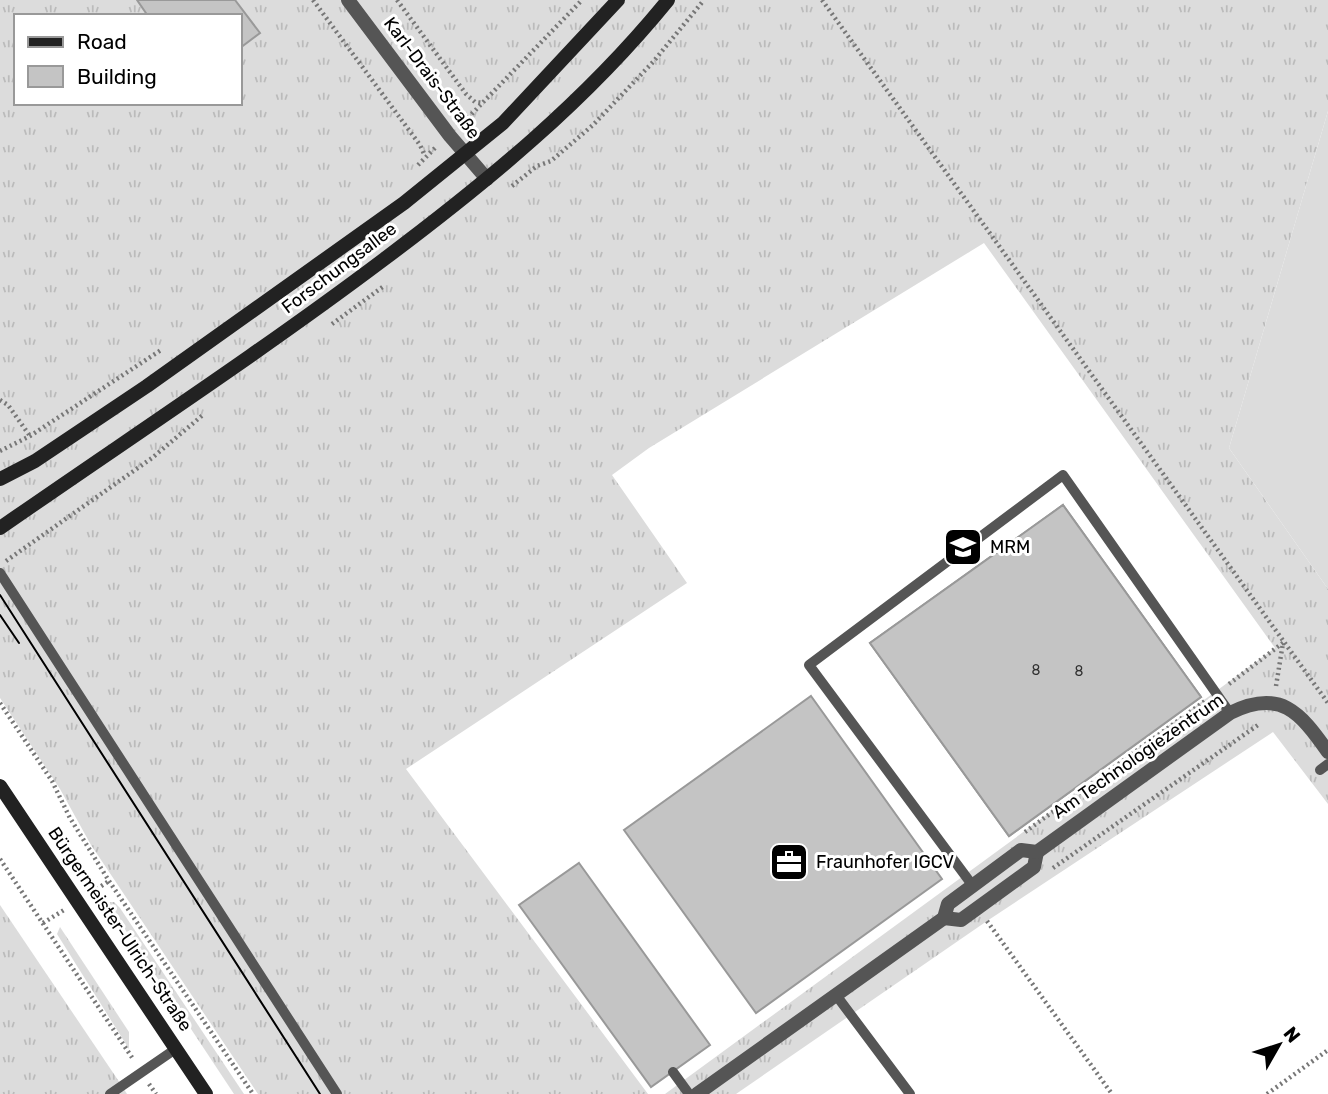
<svg xmlns="http://www.w3.org/2000/svg" width="1328" height="1094" font-family="Rubik,sans-serif">
	<style>
		.grass { fill: url(#grass-tufts); fill-rule: evenodd }
		.pitch { fill: #dcdcdc }
		.building { fill: #c4c4c4; stroke: #999; stroke-width: 2; fill-rule: evenodd }
		.lines { fill: none; stroke-linecap: round; stroke-linejoin: round }
		.path { stroke: #777; stroke-width: 4.5; stroke-dasharray: 2 3.5; stroke-linecap: butt }
		.lane { stroke: #555; stroke-width: 10 }
		.street { stroke: #555; stroke-width: 14 }
		.secondary { stroke: #222; stroke-width: 14 }
		.tram { stroke: #000; stroke-width: 2 }
		.labels { text-anchor: middle; stroke-width: 6; stroke-linejoin: round; paint-order: stroke }
		.number-label { font-size: 14px; fill: #313131 }
		.street-label { font-size: 18px; fill: #000; stroke: #fff }
		.poi-label { font-size: 18px; fill: #000; stroke: #fff; text-anchor: start }
	</style>
	<defs>
		<pattern id="grass-tufts" width="24" height="20" patternUnits="userSpaceOnUse" patternTransform="scale(1.75)"><rect width="24" height="20" fill="#dcdcdc"/><path d="M3 7l-1-3M5 7V3M7 7l1-3M15 17l-1-3M17 17v-4M19 17l1-3" fill="none" stroke="#bbb"/></pattern>
	</defs>
	<rect width="100%" height="100%" fill="#fff"/>
	<!-- grass -->
	<g class="grass">
		<path d="M0 0H1328V111L1229 448 1328 589V804L1273 732 987 921 736 1094H665L1275 648 984 243 649 448 612 475 687 583 406 769 648 1094H258L91 845 60 789 0 698ZM16 16H240V103H16Z"/>
		<path d="M107 902H114L120 908 244 1094H234Z"/>
		<path d="M0 905 122 1086 127 1094H0Z"/>
		<path d="M60 927 129 1032V1049L57 934Z"/>
	</g>
	<!-- pitch -->
	<path class="pitch" d="M1328 111V589L1229 448Z"/>
	<!-- building -->
	<g class="building">
		<path d="M137 0H235L260 33 240 48V16H148Z"/>
		<path d="M1063 505 1201 697 1009 836 870 643ZM1043 574 1066 607 1042 624 1018 592ZM955 616 987 662 954 686 921 641ZM1042 680 1079 731 1041 758 1004 707Z"/>
		<path d="M1063 505 1201 697 1009 836 870 643Z"/>
		<path d="M811 696 942 879 756 1013 624 830Z"/>
		<path d="M579 863 710 1045 651 1087 519 905Z"/>
	</g>
	<g class="lines">
		<!-- path -->
		<g class="path">
			<path d="M313 0 420 145 425 156"/>
			<path d="M397 0 466 94 475 102 484 103"/>
			<path d="M822 0 1328 703"/>
			<path d="M464 122 582 0"/>
			<path d="M418 165 436 147"/>
			<path d="M512 186 537 166 551 161 593 125 653 62 704 0"/>
			<path d="M332 324 384 286"/>
			<path d="M0 400 8 405 30 436"/>
			<path d="M0 451 30 436 161 350"/>
			<path d="M6 561 152 458 204 414"/>
			<path d="M1229 684 1284 642"/>
			<path d="M1276 686 1283 643"/>
			<path d="M0 703 52 781 70 818 109 881 253 1094"/>
			<path d="M1025 832 1205 701"/>
			<path d="M0 859 133 1059"/>
			<path d="M1053 868 1258 725"/>
			<path d="M92 892 109 881"/>
			<path d="M987 921 1112 1094"/>
			<path d="M43 923 64 910"/>
			<path d="M149 1084 156 1094"/>
			<path d="M1267 1094 1328 1050"/>
		</g>
		<!-- lane -->
		<g class="lane">
			<path d="M0 573 337 1094"/>
			<path d="M1320 770 1328 764"/>
			<path d="M973 886 809 665 1063 475 1230 713"/>
			<path d="M836 995 910 1094"/>
			<path d="M673 1072 689 1094"/>
			<path d="M110 1094 177 1048"/>
		</g>
		<!-- street -->
		<g class="street">
			<path d="M348 0 450 136 487 179"/>
			<path d="M944 918 961 920 1034 867 1037 852"/>
			<path d="M697 1094 944 918 948 904 1021 850 1037 852 1230 713C1280 688 1300 712 1328 752"/>
		</g>
		<!-- secondary -->
		<g class="secondary">
			<path d="M0 479 35 461 147 386 404 203 503 123 618 0"/>
			<path d="M0 528C128 439 258 354 383 260 487 182 586 101 668 0"/>
			<path d="M0 786 206 1094"/>
		</g>
		<!-- tram -->
		<g class="tram">
			<path d="M0 595 320 1094"/>
			<path d="M0 615 19 643"/>
		</g>
	</g>
	<!-- icons -->
	<defs>
		<symbol id="university-square" viewBox="-11 -11 22 22"><rect x="-9" y="-9" width="18" height="18" rx="4" fill="#000" stroke="#fff"/><path d="M0-5L7-2L0 1L-7-2ZM-4 1L0 2.5L4 1V4Q0 6-4 4Z" fill="#fff"/></symbol>
		<symbol id="office-square" viewBox="-11 -11 22 22"><rect x="-9" y="-9" width="18" height="18" rx="4" fill="#000" stroke="#fff"/><path d="M-6-3h4V-5.5h4V-3h4V5H-6ZM-1-4.5V-3h2v-1.5ZM-6 0V1H6V0Z" fill="#fff"/></symbol>
	</defs>
	<g fill-rule="evenodd">
		<use href="#university-square" x="941" y="525" width="44" height="44"/>
		<use href="#office-square" x="767" y="840" width="44" height="44"/>
	</g>
	<g class="labels">
		<!-- number labels -->
		<g class="number-label">
			<text x="1036" y="675">8</text>
			<text x="1079" y="676">8</text>
		</g>
		<!-- street labels -->
		<g class="street-label">
			<text transform="translate(432 78) rotate(53)" y="6">Karl-Drais-Straße</text>
			<text transform="translate(339 268) rotate(-37)" y="6">Forschungsallee</text>
			<text transform="translate(1138 756) rotate(-35)" y="6">Am Technologiezentrum</text>
			<text transform="translate(120 929) rotate(56)" y="6">Bürgermeister-Ulrich-Straße</text>
		</g>
		<!-- poi labels -->
		<g class="poi-label">
			<text x="990" y="553">MRM</text>
			<text x="816" y="868">Fraunhofer IGCV</text>
		</g>
	</g>
	<!-- legend -->
	<rect x="14" y="14" width="228" height="91" fill="#ffffff" stroke="#999999" stroke-width="2"/>
	<rect x="28" y="37" width="35" height="10" fill="#222222" stroke="#999999" stroke-width="2"/>
	<text x="77" y="49" font-size="21" fill="#000000">Road</text>
	<rect x="28" y="66" width="35" height="21" fill="#c4c4c4" stroke="#999999" stroke-width="2"/>
	<text x="77" y="84" font-size="21" fill="#000000">Building</text>
	<!-- north arrow -->
	<g transform="translate(1279 1045) rotate(51)" stroke="#ffffff" stroke-width="5" paint-order="stroke">
	<path d="M0-5L12 26L0 18L-12 26Z" fill="#000000"/>
	<text y="-10" font-size="19" font-weight="bold" text-anchor="middle" fill="#000000">N</text>
	</g>
</svg>
